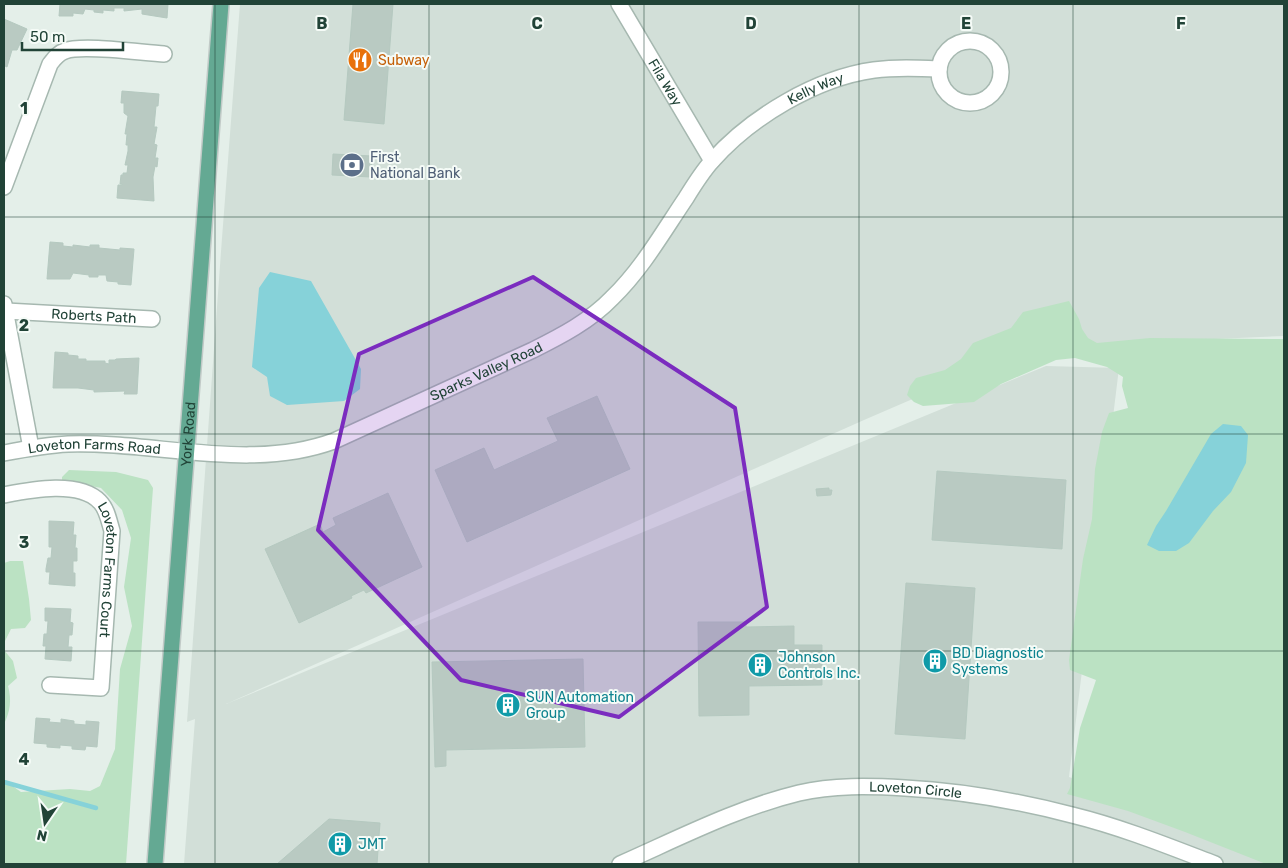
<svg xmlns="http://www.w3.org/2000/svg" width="1288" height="868" font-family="Rubik,sans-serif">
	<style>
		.built { fill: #d2dfd8 }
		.green { fill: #bbe2c3 }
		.water { fill: #86d2d9 }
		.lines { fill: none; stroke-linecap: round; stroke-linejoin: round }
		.stream { stroke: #86d2d9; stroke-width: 4.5 }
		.building { fill: #b9cac2; stroke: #b5c9c0 }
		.minor-casing { stroke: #a6b8b0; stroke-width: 18 }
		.primary-casing { stroke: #c1cac7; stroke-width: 18 }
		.minor { stroke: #fff; stroke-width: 15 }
		.primary { stroke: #64a993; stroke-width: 15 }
		.marked { fill: #7b2cbf; fill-opacity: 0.2; stroke: #7b2cbf; stroke-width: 4; stroke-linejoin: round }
		.grid { fill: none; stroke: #214337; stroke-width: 1; stroke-opacity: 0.55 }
		.labels { text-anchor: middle; stroke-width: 4; stroke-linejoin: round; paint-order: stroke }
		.food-label { font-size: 14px; fill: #c56008; stroke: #f5fbf7; text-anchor: start }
		.street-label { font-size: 14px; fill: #214337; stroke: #f5fbf7 }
		.service-label { font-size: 14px; fill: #4e5e75; stroke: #f5fbf7; text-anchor: start }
		.culture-label { font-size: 14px; fill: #0d838f; stroke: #f5fbf7; text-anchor: start }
		.grid-label { font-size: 16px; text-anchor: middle; font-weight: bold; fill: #214337; stroke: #f5fbf7; stroke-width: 4; stroke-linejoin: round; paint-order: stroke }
	</style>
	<rect width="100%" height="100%" fill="#e4efe9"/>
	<!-- built -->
	<path class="built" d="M240 4H1284V336L1033 347 864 420 226 704 1046 366 1119 368 1069 777 1284 854V864H184L195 719 187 722 222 238Z"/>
	<!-- green -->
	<g class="green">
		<path d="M1069 301 1079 319 1082 329 1088 338 1097 343 1150 338 1284 339V864H1266L1185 832 1128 811 1067 794 1070 788 1080 728 1096 680 1070 670 1069 660 1083 559 1092 519 1095 469 1102 432 1109 413 1128 408 1122 386 1123 377 1107 367 1075 358 1056 360 1001 384 974 402 923 406 914 402 907 395 910 386 916 378 945 370 961 359 973 343 1011 328 1023 312Z"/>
		<path d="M69 470 116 472 148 480 153 488 126 864H4V780L21 792 70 789 90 791 100 786 115 749 120 669 132 626 124 587 131 538 122 510 101 488 62 480V477Z"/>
		<path d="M10 561H23L29 599 31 620 25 628 11 629 4 643V563Z"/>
		<path d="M4 650 13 661 17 678 8 686C12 700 10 712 4 724Z"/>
	</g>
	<!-- water -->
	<g class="water">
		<path d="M270 272 311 281 361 369 360 389 344 401 287 405 270 396 267 377 252 367 259 288Z"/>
		<path d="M1223 424 1241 426 1248 435 1246 463 1231 492 1213 511 1189 543 1176 551H1159L1147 545 1156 526 1166 511 1211 434Z"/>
	</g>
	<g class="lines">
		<!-- stream -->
		<path class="stream" d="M4 782 96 808"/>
	</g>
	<!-- building -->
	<g class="building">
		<path d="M60 4H168L167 18 142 14V9L124 11V8H114V11L103 10V13L94 12V10L85 9 83 14 73 13V16H59Z"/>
		<path d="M353 4H393L384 124 344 120Z"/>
		<path d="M4 19 27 29 17 50H12L7 67 5 66 4 67Z"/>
		<path d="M122 91 159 94 158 106H156L154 127H157L154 144 157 145 155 158H158L157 167 155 166 153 177 154 201 117 198 118 185H122V184H120L121 175H123V173H127L128 165H125L128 151V145H126L127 134H125L128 116 124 113V103H121Z"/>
		<path d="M333 154 372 156 371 177 332 175Z"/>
		<path d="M50 242 63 243V246L73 247V245L90 247V245H99V248L120 250V248L134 249 131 285 118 284V282L107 281 106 275H98V277H89V275L73 273 70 279H47Z"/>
		<path d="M55 352 68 353V355L78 356V359H86V361H105V363L109 364V360H115L116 359 139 358 137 394H124L125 391 94 392V390L78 388H53Z"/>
		<path d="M597 396 630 469 467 542 435 470 484 448 494 470 558 441 547 418Z"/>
		<path d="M937 471 1066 480 1062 549 932 540Z"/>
		<path d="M829 488V490H832L831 495 817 496 816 489Z"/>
		<path d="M388 493 422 567 366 593 364 590 351 596 352 598 299 623 265 549 320 524 323 532 336 525 333 518Z"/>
		<path d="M49 521 74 522 73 535H76L75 548H77V561H73V573H75V586L49 584 50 572H46V569L48 558H51L52 547H49Z"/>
		<path d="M906 583 975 588 965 739 895 734Z"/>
		<path d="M45 608 71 609 70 622 73 623 72 635H69L68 647H72L71 661 45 659 46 646H43L44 634H47L48 621H45Z"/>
		<path d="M698 622H746V627L794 626V645H822V685L749 686V715L699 716Z"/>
		<path d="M583 659 585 747 446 750V766L435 767 432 662Z"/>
		<path d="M36 718 50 719 49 722 61 723V719L74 721V724L86 725V721L99 722 97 747 86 746 85 750 72 749V746L60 745V748L47 747V744L34 743Z"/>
		<path d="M329 819 380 823 377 864H277Z"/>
	</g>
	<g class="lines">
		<defs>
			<g id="minor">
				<path id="s1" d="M619 4 712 161"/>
				<circle cx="970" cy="72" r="31"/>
				<path d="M4 187 50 64C54 59 58 53 65 51 82 44 143 53 164 54"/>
				<path d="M4 304 31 448"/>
				<path id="s2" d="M6 311 152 319"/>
				<path id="s3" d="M4 453C25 449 47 445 68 444 156 441 249 472 334 441L533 350C561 336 590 321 612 298 642 269 663 232 686 198 694 185 702 172 712 161 751 117 816 78 874 70 896 67 917 68 939 69"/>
				<path id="s4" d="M4 495C30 490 79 480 100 502 107 509 109 521 112 531L101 688 50 685"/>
				<path id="s5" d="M620 864C679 838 737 808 799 793 833 785 870 786 905 788 961 791 1018 801 1072 815 1121 827 1168 846 1215 864"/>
			</g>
			<g id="primary">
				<path id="s6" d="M155 864 221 4"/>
			</g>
		</defs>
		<!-- minor casing -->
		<use href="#minor" class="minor-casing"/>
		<!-- primary casing -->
		<use href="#primary" class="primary-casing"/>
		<!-- minor -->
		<use href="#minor" class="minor"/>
		<!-- primary -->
		<use href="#primary" class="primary"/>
	</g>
	<!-- marked area -->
	<path class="marked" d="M533 277 735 408 767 607 619 717 461 680 318 530 359 354Z"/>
	<!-- grid -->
	<path class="grid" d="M215 4V864M429 4V864M644 4V864M859 4V864M1073 4V864M4 217H1284M4 434H1284M4 651H1284"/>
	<!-- icons -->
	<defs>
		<symbol id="restaurant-disc" viewBox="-11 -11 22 22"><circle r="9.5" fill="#e8710a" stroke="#f5fbf7"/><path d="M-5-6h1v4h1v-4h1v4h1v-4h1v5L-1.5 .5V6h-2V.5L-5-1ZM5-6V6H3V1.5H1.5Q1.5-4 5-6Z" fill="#fff"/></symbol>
		<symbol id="bank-disc" viewBox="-11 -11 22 22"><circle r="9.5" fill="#5c6f8a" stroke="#f5fbf7"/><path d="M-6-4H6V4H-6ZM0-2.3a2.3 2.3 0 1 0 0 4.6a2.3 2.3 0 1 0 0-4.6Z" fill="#fff"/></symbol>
		<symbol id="building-disc" viewBox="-11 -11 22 22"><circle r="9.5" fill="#0f9aa8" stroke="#f5fbf7"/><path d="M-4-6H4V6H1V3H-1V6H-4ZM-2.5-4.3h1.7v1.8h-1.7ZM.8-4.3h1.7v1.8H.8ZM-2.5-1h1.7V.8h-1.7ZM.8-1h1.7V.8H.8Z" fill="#fff"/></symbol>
	</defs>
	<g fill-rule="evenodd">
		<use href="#restaurant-disc" x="346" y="46" width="28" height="28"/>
		<use href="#bank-disc" x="338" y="151" width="28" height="28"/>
		<use href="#building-disc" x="921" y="647" width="28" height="28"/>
		<use href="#building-disc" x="746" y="651" width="28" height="28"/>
		<use href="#building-disc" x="494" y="691" width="28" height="28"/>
		<use href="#building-disc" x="326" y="830" width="28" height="28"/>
	</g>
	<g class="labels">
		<!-- food labels -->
		<g class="food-label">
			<text x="378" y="65">Subway</text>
		</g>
		<!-- street labels -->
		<g class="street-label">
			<text dy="5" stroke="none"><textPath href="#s1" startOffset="91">Fila Way</textPath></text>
			<text dy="5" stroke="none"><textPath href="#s3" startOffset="944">Kelly Way</textPath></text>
			<text dy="5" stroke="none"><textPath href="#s2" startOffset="88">Roberts Path</textPath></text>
			<text dy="5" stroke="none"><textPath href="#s3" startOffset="500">Sparks Valley Road</textPath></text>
			<text dy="5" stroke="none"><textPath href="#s6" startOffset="431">York Road</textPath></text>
			<text dy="5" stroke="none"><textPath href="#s3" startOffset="91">Loveton Farms Road</textPath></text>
			<text dy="5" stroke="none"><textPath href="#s4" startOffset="170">Loveton Farms Court</textPath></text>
			<text dy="5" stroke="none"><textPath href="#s5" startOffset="310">Loveton Circle</textPath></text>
		</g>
		<!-- service labels -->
		<g class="service-label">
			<text x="370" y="162">First<tspan x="370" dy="16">National Bank</tspan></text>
		</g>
		<!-- culture labels -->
		<g class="culture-label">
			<text x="952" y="658">BD Diagnostic<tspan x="952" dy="16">Systems</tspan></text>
			<text x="778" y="662">Johnson<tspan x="778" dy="16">Controls Inc.</tspan></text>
			<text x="526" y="702">SUN Automation<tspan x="526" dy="16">Group</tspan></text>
			<text x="358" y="849">JMT</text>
		</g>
	</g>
	<g class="grid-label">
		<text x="322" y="29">B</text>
		<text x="537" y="29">C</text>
		<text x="751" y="29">D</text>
		<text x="966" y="29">E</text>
		<text x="1181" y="29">F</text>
		<text x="24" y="114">1</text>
		<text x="24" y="331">2</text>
		<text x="24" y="548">3</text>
		<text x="24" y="765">4</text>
	</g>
	<!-- border -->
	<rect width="1288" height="868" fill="none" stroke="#214337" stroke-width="10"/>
	<!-- north arrow -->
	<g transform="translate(45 823) rotate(193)" stroke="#f5fbf7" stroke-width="4" paint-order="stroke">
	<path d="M0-4L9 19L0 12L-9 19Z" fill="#214337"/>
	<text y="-8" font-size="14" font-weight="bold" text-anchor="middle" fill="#214337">N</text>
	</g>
	<!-- scale -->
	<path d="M22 42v8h101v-8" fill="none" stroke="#214337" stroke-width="2.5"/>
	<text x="30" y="42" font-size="15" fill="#214337" stroke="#f5fbf7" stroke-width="4" paint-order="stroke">50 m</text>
</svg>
